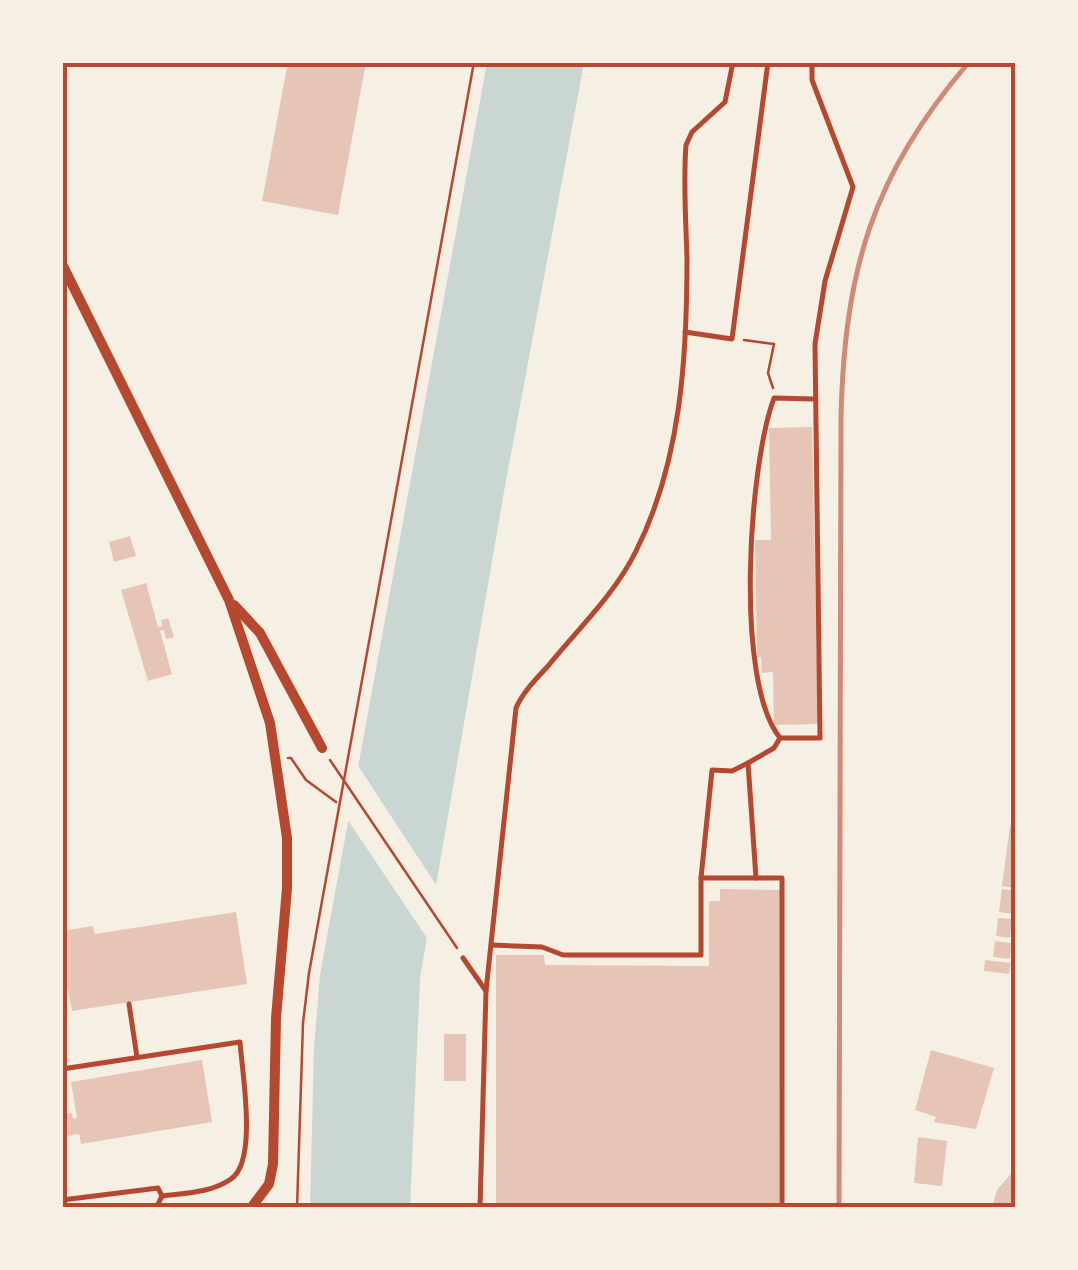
<svg xmlns="http://www.w3.org/2000/svg" width="1078" height="1270" font-family="'Alegreya Sans',sans-serif">
	<style>
		.water { fill: #c9d6d2 }
		.pier { fill: #f6efe4 }
		.building { fill: #e6c5b7 }
		.lines { fill: none; stroke-linecap: round; stroke-linejoin: round }
		.path { stroke: #b5482f; stroke-width: 2.5 }
		.service { stroke: #b5482f; stroke-width: 5 }
		.minor { stroke: #b5482f; stroke-width: 10 }
		.rail { stroke: #cf8b77; stroke-width: 5 }
		.neatline { fill: none; stroke: #b5482f; stroke-width: 4 }
	</style>
	<rect width="100%" height="100%" fill="#f6efe4"/>
	<!-- water -->
	<path class="water" d="M487 63H584L505 486 420 978 410 1207 310 1208 314 1047 320 975Z"/>
	<!-- pier -->
	<path class="pier" d="M353 758 440 891 431 944 343 813Z"/>
	<!-- building -->
	<g class="building">
		<path d="M288 62H366L338 215 262 201Z"/>
		<path d="M812 427 818 724 774 725 773 672 762 673 761 657H757L755 540H771L769 428Z"/>
		<path d="M130 536 136 556 114 562 109 542Z"/>
		<path d="M146 583 158 627 162 626 161 620 168 618 174 637 166 639 164 630 160 631 172 674 148 681 121 590Z"/>
		<path d="M1010 826 1016 827V888L1002 886Z"/>
		<path d="M720 889 780 890 779 1208H496V955H544L545 965 709 966V901H720Z"/>
		<path d="M1002 889 1016 891 1013 914 999 912Z"/>
		<path d="M236 912 247 984 72 1011 62 959V931L93 926 95 934Z"/>
		<path d="M998 918 1012 919 1010 938 996 936Z"/>
		<path d="M995 941 1011 943 1010 959 993 957Z"/>
		<path d="M985 960 1011 963 1009 974 984 971Z"/>
		<rect x="444" y="1034" width="22" height="47"/>
		<path d="M931 1050 994 1068 976 1129 934 1122 936 1117 915 1110Z"/>
		<path d="M202 1060 212 1122 81 1144 79 1134 62 1137 66 1114 72 1113 73 1119 77 1118 71 1082Z"/>
		<path d="M918 1137 947 1141 942 1186 914 1183Z"/>
		<path d="M1016 1168V1189L1009 1208H992L997 1190Z"/>
	</g>
	<g class="lines">
		<!-- path -->
		<g class="path">
			<path d="M744 340 774 344 768 373 773 388"/>
			<path d="M288 758H291L306 780 336 802"/>
			<path d="M330 760 457 948"/>
			<path d="M297 1208 303 1023 309 973 474 62"/>
		</g>
		<!-- service -->
		<g class="service">
			<path d="M685 332 732 339 768 62"/>
			<path d="M780 738C734 681 749 465 774 398L813 399"/>
			<path d="M701 878 712 770 732 771 748 763"/>
			<path d="M756 878H782V1208"/>
			<path d="M492 945 542 947 563 955H701V878H756L748 763 774 748 780 738H820L815 344 825 281 853 187 812 80V62"/>
			<path d="M463 958 486 991 480 1208"/>
			<path d="M486 991 516 708C523 692 536 679 548 666 578 629 615 594 636 551 681 462 687 357 687 259 686 221 683 183 686 145L692 132 725 102 733 62"/>
			<path d="M129 1004 137 1057"/>
			<path d="M62 1069 240 1042C242 1072 258 1161 231 1179 211 1193 185 1193 162 1196"/>
			<path d="M62 1200 158 1188 162 1196"/>
			<path d="M156 1208 162 1196"/>
		</g>
		<!-- minor -->
		<g class="minor">
			<path d="M62 264 229 600 270 723 287 838V888L276 1018 273 1164 269 1184 251 1208"/>
			<path d="M234 605 260 633 322 748"/>
		</g>
		<!-- rail -->
		<path class="rail" d="M839 1208 841 416C845 269 872 176 969 62"/>
	</g>
	<!-- border -->
	<rect width="1078" height="1270" fill="none" stroke="#f6efe4" stroke-width="130"/>
	<rect x="65" y="65" width="948" height="1140" class="neatline"/>
</svg>
